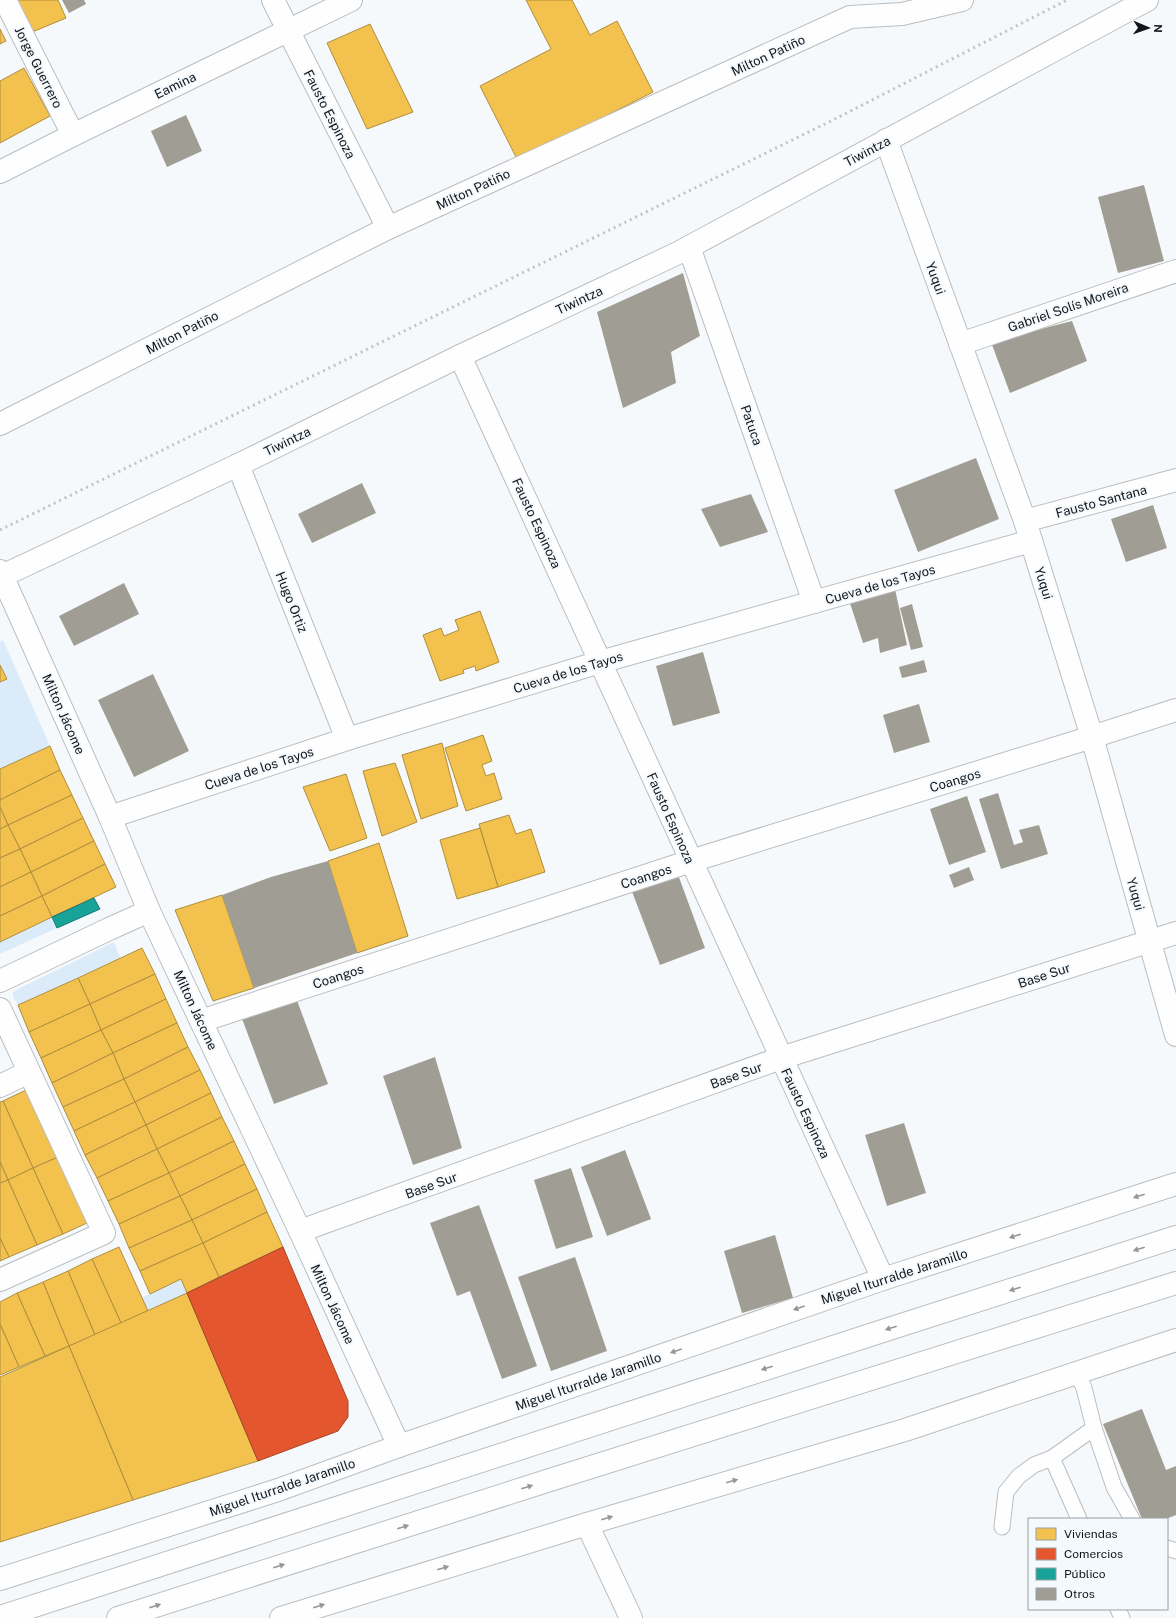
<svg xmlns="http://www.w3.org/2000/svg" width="1176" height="1618" font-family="'Public Sans',sans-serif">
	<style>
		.green { fill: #dbebf9 }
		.homes { fill: #f2c14e; stroke: #af8e3e }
		.shops { fill: #e4572e; stroke: #a54428 }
		.public { fill: #17a398; stroke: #167972 }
		.building { fill: #a09d94 }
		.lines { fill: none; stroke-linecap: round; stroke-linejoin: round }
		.lane-casing { stroke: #bbbec1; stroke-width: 17 }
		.street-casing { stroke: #bbbec1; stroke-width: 24 }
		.secondary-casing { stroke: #bbbec1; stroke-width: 24 }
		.primary-casing { stroke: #bbbec1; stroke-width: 24 }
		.lane { stroke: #fefefe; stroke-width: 15 }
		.street { stroke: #fefefe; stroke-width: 22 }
		.secondary { stroke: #fefefe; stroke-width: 22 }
		.primary { stroke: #fefefe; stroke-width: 22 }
		.rail { stroke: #c1c3c4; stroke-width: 3; stroke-dasharray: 2 4; stroke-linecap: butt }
		.oneway { fill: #949697 }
		.labels { text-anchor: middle; stroke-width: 4; stroke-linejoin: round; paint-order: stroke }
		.street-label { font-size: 13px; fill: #12161a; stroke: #f4f9fd }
	</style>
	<rect width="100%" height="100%" fill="#f6f9fb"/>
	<!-- green -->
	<g class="green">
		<path d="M3 640 50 746 0 769V682L6 679 0 665V642Z"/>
		<path d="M52 917 57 928 0 954V942Z"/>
		<path d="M114 942 120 958 18 1005 13 997V992L18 989Z"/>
		<path d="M181 1279 187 1293 148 1311 141 1298Z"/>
	</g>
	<!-- homes -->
	<g class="homes">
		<path d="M10 0H58L66 18 25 35Z"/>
		<path d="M526 0H572L590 35 617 21 653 92 518 161 480 86 551 49Z"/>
		<path d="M370 24 413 112 367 129 327 43Z"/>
		<path d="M0 29 6 41 0 44Z"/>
		<path d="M24 68 50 116 0 143V81Z"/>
		<path d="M480 611 499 662 476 671 475 666 463 670 464 673 440 681 423 635 441 628 444 636 459 630 455 620Z"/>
		<path d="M0 665 7 679 0 682Z"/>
		<path d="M483 735 492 761 482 765 486 776 494 773 502 799 466 811 445 748Z"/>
		<path d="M442 743 458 806 421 819 402 755Z"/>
		<path d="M50 746 60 770 0 800V769Z"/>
		<path d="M395 763 417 822 382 836 363 771Z"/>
		<path d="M60 770 72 795 8 825 0 807V800Z"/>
		<path d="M346 774 367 838 330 851 303 787Z"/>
		<path d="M72 795 83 818 20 849 8 825Z"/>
		<path d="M0 807 8 825 0 829Z"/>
		<path d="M509 815 516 834 531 829 545 872 498 887 479 824Z"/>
		<path d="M83 818 94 841 31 872 20 849Z"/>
		<path d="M8 825 20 849 0 858V829Z"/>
		<path d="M480 828 498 887 457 899 440 840Z"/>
		<path d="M94 841 105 864 42 896 31 872Z"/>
		<path d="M379 843 408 936 357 953 328 861Z"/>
		<path d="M20 849 31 872 0 887V858Z"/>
		<path d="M105 864 116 887 52 917 42 896Z"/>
		<path d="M31 872 42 896 0 916V887Z"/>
		<path d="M222 895 254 988 213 1001 175 910Z"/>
		<path d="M42 896 52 917 0 942V916Z"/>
		<path d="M142 948 155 974 90 1004 78 978Z"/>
		<path d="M155 974 166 999 101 1030 90 1004Z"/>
		<path d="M78 978 90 1004 29 1032 18 1005Z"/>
		<path d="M166 999 177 1023 113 1053 101 1030Z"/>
		<path d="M90 1004 101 1030 41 1058 29 1032Z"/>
		<path d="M177 1023 188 1047 124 1079 113 1053Z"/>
		<path d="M101 1030 113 1053 52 1083 41 1058Z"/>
		<path d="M188 1047 200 1070 135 1102 124 1079Z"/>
		<path d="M113 1053 124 1079 63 1107 52 1083Z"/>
		<path d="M200 1070 211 1093 146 1125 135 1102Z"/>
		<path d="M124 1079 135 1102 74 1131 63 1107Z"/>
		<path d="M28 1089 58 1157 33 1168 3 1101Z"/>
		<path d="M211 1093 222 1117 157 1149 146 1125Z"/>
		<path d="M3 1101 33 1168 8 1180 0 1162V1102Z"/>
		<path d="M135 1102 146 1125 85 1155 74 1131Z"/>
		<path d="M222 1117 234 1141 169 1173 157 1149Z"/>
		<path d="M146 1125 157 1149 97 1178 85 1155Z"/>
		<path d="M234 1141 245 1164 180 1196 169 1173Z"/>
		<path d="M157 1149 169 1173 108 1201 97 1178Z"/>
		<path d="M58 1157 87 1223 63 1234 33 1168Z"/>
		<path d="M0 1162 8 1180 0 1183Z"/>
		<path d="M245 1164 257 1189 192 1220 180 1196Z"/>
		<path d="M33 1168 63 1234 37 1245 8 1180Z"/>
		<path d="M169 1173 180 1196 119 1224 108 1201Z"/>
		<path d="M8 1180 37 1245 9 1257 0 1238V1183Z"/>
		<path d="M257 1189 267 1212 203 1243 192 1220Z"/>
		<path d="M180 1196 192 1220 129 1248 119 1224Z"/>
		<path d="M267 1212 283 1247 219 1277 203 1243Z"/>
		<path d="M192 1220 203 1243 140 1271 129 1248Z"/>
		<path d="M0 1238 9 1257 0 1261Z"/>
		<path d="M203 1243 219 1277 187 1293 181 1279 150 1294 140 1271Z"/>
		<path d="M119 1247 148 1311 121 1323 92 1259Z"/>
		<path d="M92 1259 121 1323 95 1335 68 1271Z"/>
		<path d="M68 1271 95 1335 69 1346 43 1282Z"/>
		<path d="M43 1282 69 1346 45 1356 17 1293Z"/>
		<path d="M17 1293 45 1356 19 1367 0 1324V1302Z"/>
		<path d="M187 1293 258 1461 133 1500 69 1346Z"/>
		<path d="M0 1324 19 1367 0 1375Z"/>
		<path d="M69 1346 133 1500 0 1542V1377Z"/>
	</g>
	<!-- shops -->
	<path class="shops" d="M283 1247 348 1401V1417L338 1431 258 1461 187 1293Z"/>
	<!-- public -->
	<path class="public" d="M94 898 100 909 57 928 52 917Z"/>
	<!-- building -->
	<g class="building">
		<path d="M62 0H84L86 4 69 13Z"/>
		<path d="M186 115 202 151 167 167 151 131Z"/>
		<path d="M1144 185 1164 261 1118 273 1098 197Z"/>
		<path d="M683 273 700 336 671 352 676 383 623 408 597 312Z"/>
		<path d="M1072 321 1087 361 1010 393 991 342Z"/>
		<path d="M976 458 999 519 918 552 894 490Z"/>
		<path d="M362 483 376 513 312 543 298 514Z"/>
		<path d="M751 494 768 532 720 547 701 509Z"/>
		<path d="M1153 505 1167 548 1126 562 1111 519Z"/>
		<path d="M124 583 139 614 74 646 59 616Z"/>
		<path d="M895 589 907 645 880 653 878 638 863 643 849 600Z"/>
		<path d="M912 604 923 647 911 650 900 608Z"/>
		<path d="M703 652 720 713 673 726 656 666Z"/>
		<path d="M924 660 927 672 902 678 899 667Z"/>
		<path d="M153 674 189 751 134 777 98 700Z"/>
		<path d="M919 704 930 742 894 753 883 715Z"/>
		<path d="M998 793 1014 845 1023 842 1019 830 1039 825 1048 854 1001 869 979 799Z"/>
		<path d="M967 796 986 852 949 865 930 809Z"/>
		<path d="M328 861 357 953 254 988 222 895 271 877Z"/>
		<path d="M969 867 974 880 954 888 949 875Z"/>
		<path d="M677 872 705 948 660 965 631 889Z"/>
		<path d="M295 995 328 1084 274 1104 241 1016Z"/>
		<path d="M435 1057 462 1148 413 1165 383 1076Z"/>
		<path d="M904 1123 926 1193 887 1206 865 1135Z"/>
		<path d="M625 1150 651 1219 607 1236 581 1167Z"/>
		<path d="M571 1168 593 1237 556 1249 534 1180Z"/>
		<path d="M479 1205 537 1366 502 1379 470 1291 457 1296 430 1223Z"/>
		<path d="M775 1235 793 1298 742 1313 724 1251Z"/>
		<path d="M575 1257 607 1351 551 1371 518 1277Z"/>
		<path d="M1142 1409 1166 1470 1176 1466V1515L1166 1519H1142L1103 1424Z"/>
	</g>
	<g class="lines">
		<defs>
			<g id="lane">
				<path d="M1077 1373 1084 1388 1094 1428 1114 1487 1132 1519"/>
				<path d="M1079 1519 1052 1458 1094 1428"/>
				<path d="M1002 1527 1006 1492 1019 1476 1034 1465 1052 1458"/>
				<path d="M1167 1548 1176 1551"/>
				<path d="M1118 1609 1122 1618"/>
			</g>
			<g id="street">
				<path d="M5 0 73 135"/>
				<path d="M273 0 388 228"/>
				<path d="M886 140 1025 521 1092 737 1176 1035"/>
				<path d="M0 172 73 135 351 0"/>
				<path d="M689 247 814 602"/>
				<path d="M960 344 1176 271"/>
				<path d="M460 356 883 1279"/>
				<path d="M0 424 388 228 850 17 902 14 962 0"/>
				<path d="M238 465 347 739"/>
				<path d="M1025 521 1176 480"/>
				<path d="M0 571 110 817 149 911 300 1231 399 1446"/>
				<path d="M0 577 238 465 460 356 678 253 1147 0"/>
				<path d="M110 817 347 739 600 662 1031 541"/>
				<path d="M0 981 109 929 149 911"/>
				<path d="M0 1009 104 1233 0 1280"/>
				<path d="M201 1021 691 861 1092 737 1176 710"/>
				<path d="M0 1086 29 1072"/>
				<path d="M300 1231 781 1058 1176 933"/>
				<path d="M587 1524 631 1618"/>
			</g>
			<g id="secondary">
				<path d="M0 1579 278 1490 399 1446 883 1279 1176 1184"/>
				<path d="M281 1618 587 1524 905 1430 1176 1340"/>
			</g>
			<g id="primary">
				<path d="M0 1617 895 1327 1176 1237"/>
				<path d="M118 1618 550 1480 1176 1283"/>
			</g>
		</defs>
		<!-- lane casing -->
		<use href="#lane" class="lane-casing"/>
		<!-- street casing -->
		<use href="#street" class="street-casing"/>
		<!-- secondary casing -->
		<use href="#secondary" class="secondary-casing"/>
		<!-- primary casing -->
		<use href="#primary" class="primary-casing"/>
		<!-- lane -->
		<use href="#lane" class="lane"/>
		<!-- street -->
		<use href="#street" class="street"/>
		<!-- secondary -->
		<use href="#secondary" class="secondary"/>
		<!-- primary -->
		<use href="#primary" class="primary"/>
		<!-- rail -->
		<path class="rail" d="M0 530 833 120 1067 0"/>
	</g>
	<!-- one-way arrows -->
	<defs><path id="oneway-solid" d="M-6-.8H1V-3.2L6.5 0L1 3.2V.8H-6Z"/></defs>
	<g class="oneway">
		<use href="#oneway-solid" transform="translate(1139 1196) rotate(162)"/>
		<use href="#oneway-solid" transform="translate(1015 1236) rotate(162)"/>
		<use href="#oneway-solid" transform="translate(1139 1249) rotate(162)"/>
		<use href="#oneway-solid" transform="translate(1015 1289) rotate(162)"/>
		<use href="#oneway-solid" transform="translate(799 1308) rotate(161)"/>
		<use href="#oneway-solid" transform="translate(891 1328) rotate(162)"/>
		<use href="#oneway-solid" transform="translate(676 1351) rotate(161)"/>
		<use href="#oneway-solid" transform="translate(767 1368) rotate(162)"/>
		<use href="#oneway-solid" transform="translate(732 1481) rotate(-16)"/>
		<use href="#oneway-solid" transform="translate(527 1487) rotate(-18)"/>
		<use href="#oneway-solid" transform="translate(607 1518) rotate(-16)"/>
		<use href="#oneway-solid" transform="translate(403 1527) rotate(-18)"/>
		<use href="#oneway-solid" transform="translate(279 1566) rotate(-18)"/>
		<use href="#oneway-solid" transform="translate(443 1568) rotate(-17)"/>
		<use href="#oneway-solid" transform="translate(155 1606) rotate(-18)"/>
		<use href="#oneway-solid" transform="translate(319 1606) rotate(-17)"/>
	</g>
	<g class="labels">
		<!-- street labels -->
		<g class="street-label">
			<text transform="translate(768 55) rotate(-25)" y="5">Milton Patiño</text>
			<text transform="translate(39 67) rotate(63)" y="5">Jorge Guerrero</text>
			<text transform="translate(175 85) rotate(-26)" y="5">Eamina</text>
			<text transform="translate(330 114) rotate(63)" y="5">Fausto Espinoza</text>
			<text transform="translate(867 151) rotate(-28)" y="5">Tiwintza</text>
			<text transform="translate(473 189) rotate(-25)" y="5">Milton Patiño</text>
			<text transform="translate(936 278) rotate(70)" y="5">Yuqui</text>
			<text transform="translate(579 300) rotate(-25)" y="5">Tiwintza</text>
			<text transform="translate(1068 307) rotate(-19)" y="5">Gabriel Solís Moreira</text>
			<text transform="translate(182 332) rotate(-27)" y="5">Milton Patiño</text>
			<text transform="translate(752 425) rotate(71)" y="5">Patuca</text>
			<text transform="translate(287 441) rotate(-26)" y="5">Tiwintza</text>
			<text transform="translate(1101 501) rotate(-15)" y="5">Fausto Santana</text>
			<text transform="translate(537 523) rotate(65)" y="5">Fausto Espinoza</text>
			<text transform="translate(1044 583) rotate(73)" y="5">Yuqui</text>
			<text transform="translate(880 584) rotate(-16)" y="5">Cueva de los Tayos</text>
			<text transform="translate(292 602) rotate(68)" y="5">Hugo Ortiz</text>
			<text transform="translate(568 672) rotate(-17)" y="5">Cueva de los Tayos</text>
			<text transform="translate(64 714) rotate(66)" y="5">Milton Jácome</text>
			<text transform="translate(259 768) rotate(-18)" y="5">Cueva de los Tayos</text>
			<text transform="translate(955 780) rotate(-17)" y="5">Coangos</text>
			<text transform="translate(671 818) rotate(66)" y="5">Fausto Espinoza</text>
			<text transform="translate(646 876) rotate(-18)" y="5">Coangos</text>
			<text transform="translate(1136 894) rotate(74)" y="5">Yuqui</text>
			<text transform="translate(1044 975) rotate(-18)" y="5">Base Sur</text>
			<text transform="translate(338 976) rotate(-18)" y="5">Coangos</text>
			<text transform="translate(196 1010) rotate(65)" y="5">Milton Jácome</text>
			<text transform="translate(736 1075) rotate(-20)" y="5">Base Sur</text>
			<text transform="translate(806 1113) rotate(65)" y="5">Fausto Espinoza</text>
			<text transform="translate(431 1185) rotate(-20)" y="5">Base Sur</text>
			<text transform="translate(894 1276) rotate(-18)" y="5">Miguel Iturralde Jaramillo</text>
			<text transform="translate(333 1304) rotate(65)" y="5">Milton Jácome</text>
			<text transform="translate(588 1381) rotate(-19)" y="5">Miguel Iturralde Jaramillo</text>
			<text transform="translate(282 1487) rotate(-19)" y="5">Miguel Iturralde Jaramillo</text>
		</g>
	</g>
	<!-- legend -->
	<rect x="1028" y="1518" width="140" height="92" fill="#f4f9fd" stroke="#9a9ea2"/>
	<rect x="1036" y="1528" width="20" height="12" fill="#f2c14e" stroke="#9a9ea2"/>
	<text x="1064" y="1538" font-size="12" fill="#12161a">Viviendas</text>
	<rect x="1036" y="1548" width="20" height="12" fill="#e4572e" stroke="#9a9ea2"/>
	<text x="1064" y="1558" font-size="12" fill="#12161a">Comercios</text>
	<rect x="1036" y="1568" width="20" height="12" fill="#17a398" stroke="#9a9ea2"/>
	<text x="1064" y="1578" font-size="12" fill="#12161a">Público</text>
	<rect x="1036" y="1588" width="20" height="12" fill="#a09d94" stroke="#9a9ea2"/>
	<text x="1064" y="1598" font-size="12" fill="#12161a">Otros</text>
	<!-- north arrow -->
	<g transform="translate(1148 28) rotate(92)" stroke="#f4f9fd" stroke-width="3" paint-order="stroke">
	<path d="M0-3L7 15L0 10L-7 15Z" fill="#12161a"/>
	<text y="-6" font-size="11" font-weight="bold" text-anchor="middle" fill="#12161a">N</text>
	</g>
</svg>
